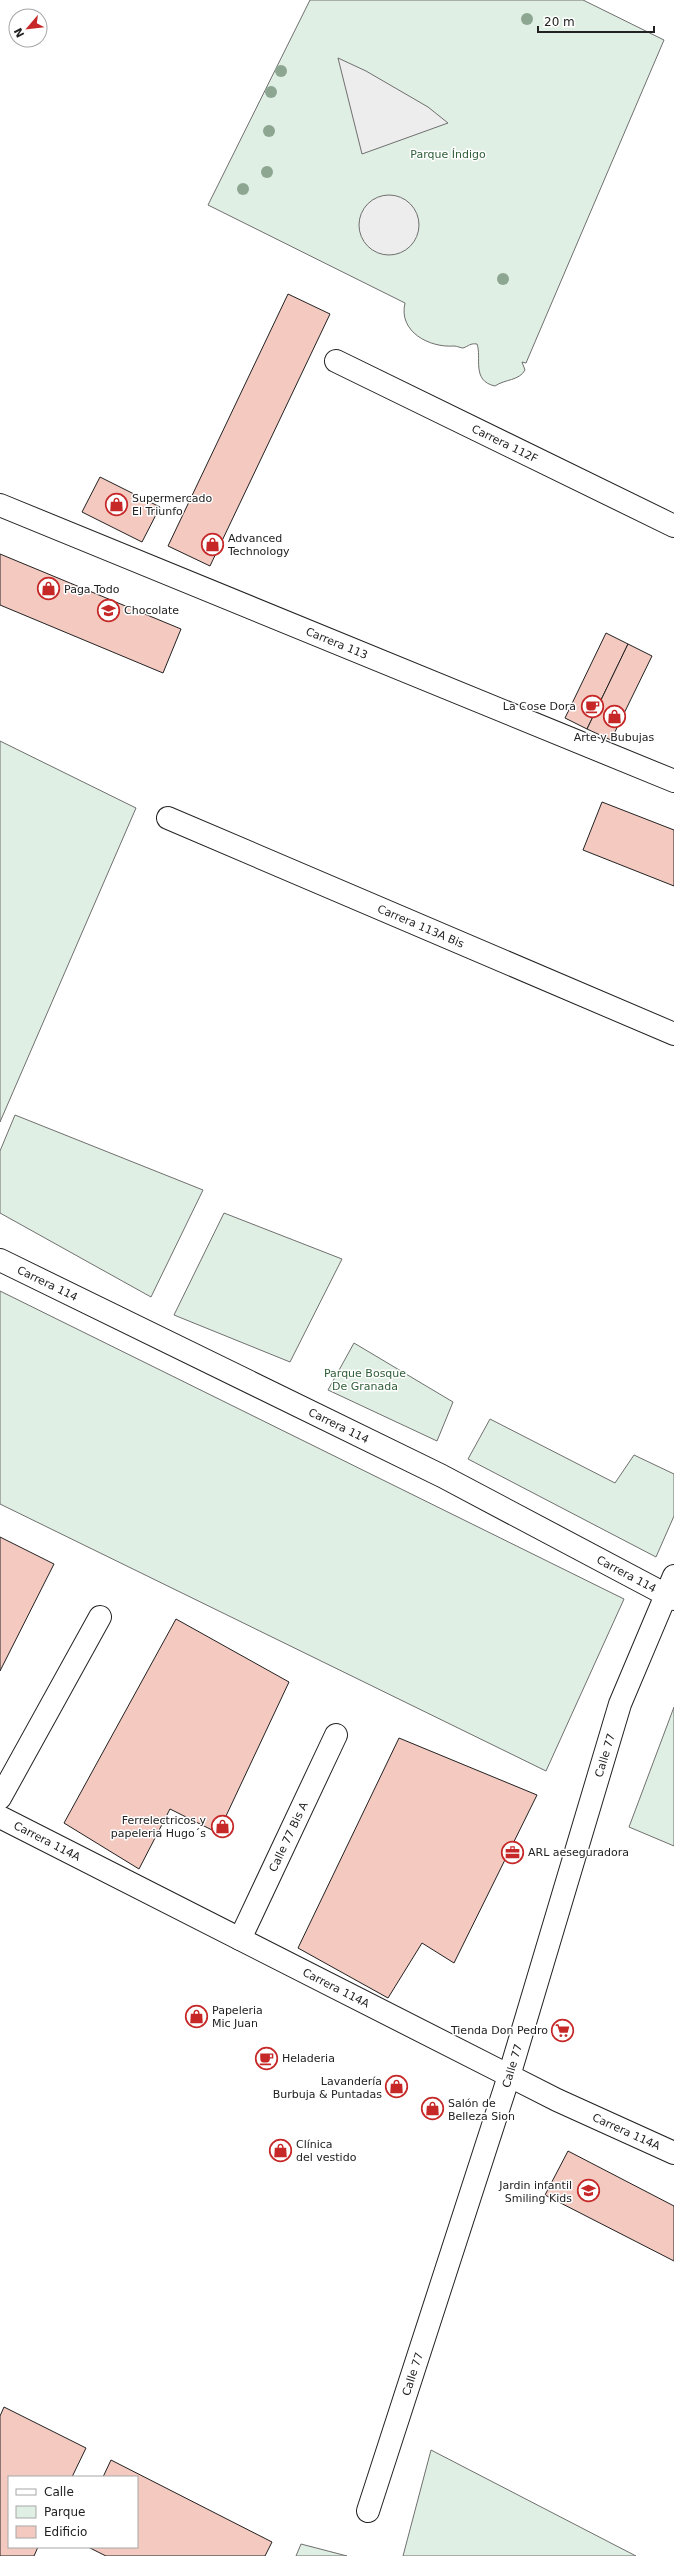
<svg xmlns="http://www.w3.org/2000/svg" width="674" height="2556" font-family="'DejaVu Sans',sans-serif">
	<style>
		.green { fill: #e0efe3; stroke: #6f6f6f }
		.parking { fill: #ededed; stroke: #6f6f6f }
		.building { fill: #f3c9c0; stroke: #222 }
		.lines { fill: none; stroke-linecap: round; stroke-linejoin: round }
		.minor-casing { stroke: #222; stroke-width: 24 }
		.minor { stroke: #fff; stroke-width: 22 }
		.tree { fill: #8da692 }
		.labels { text-anchor: middle; stroke-width: 3; stroke-linejoin: round; paint-order: stroke }
		.park-label { font-size: 11px; fill: #2f5e38; stroke: #fff }
		.street-label { font-size: 11px; fill: #222; stroke: #fff }
		.poi-label { font-size: 11px; fill: #222; stroke: #fff; text-anchor: start }
	</style>
	<rect width="100%" height="100%" fill="#fff"/>
	<!-- green -->
	<g class="green">
		<path d="M310 0H583L664 40 526 363 522 362 525 370C519 381 505 379 495 386 471 381 482 357 477 344 470 343 469 346 463 348 461 348 457 346 454 346 430 348 398 332 405 303L208 205Z"/>
		<path d="M0 741 136 808 0 1122Z"/>
		<path d="M15 1115 203 1190 151 1297 0 1213V1151Z"/>
		<path d="M224 1213 342 1259 290 1362 174 1315Z"/>
		<path d="M0 1291 624 1599 546 1771 0 1504Z"/>
		<path d="M354 1343 453 1402 437 1441 328 1390Z"/>
		<path d="M490 1419 615 1483 634 1455 674 1474V1516L656 1557 468 1459Z"/>
		<path d="M674 1707V1846L629 1827Z"/>
		<path d="M431 2450 636 2556H403Z"/>
		<path d="M301 2544 347 2556H296Z"/>
	</g>
	<!-- parking -->
	<g class="parking">
		<path d="M338 58 366 71 428 107 448 123 362 154Z"/>
		<circle cx="389" cy="225" r="30"/>
	</g>
	<!-- building -->
	<g class="building">
		<path d="M288 294 330 314 210 566 168 546Z"/>
		<path d="M100 477 160 507 142 542 82 512Z"/>
		<path d="M0 554 181 629 163 673 0 605Z"/>
		<path d="M606 633 628 644 587 729 565 718Z"/>
		<path d="M628 644 652 656 611 740 587 729Z"/>
		<path d="M602 802 674 830V886L583 850Z"/>
		<path d="M0 1537 54 1564 0 1671Z"/>
		<path d="M176 1619 289 1682 218 1833 170 1809 139 1869 64 1823Z"/>
		<path d="M399 1738 537 1795 454 1963 422 1943 388 1998 298 1948Z"/>
		<path d="M568 2151 674 2206V2261L545 2195Z"/>
		<path d="M4 2407 86 2448 72 2477H9V2547H38L34 2556H0V2416Z"/>
		<path d="M111 2460 272 2542 265 2556H106L88 2547H137V2477H103Z"/>
	</g>
	<g class="lines">
		<defs>
			<g id="minor">
				<path id="s1" d="M336 361 674 526"/>
				<path id="s2" d="M0 505 674 781"/>
				<path id="s3" d="M168 818 674 1034"/>
				<path id="s4" d="M0 1260 442 1476 674 1599"/>
				<path d="M0 1798 100 1617"/>
				<path id="s5" d="M0 1817 557 2100 674 2153"/>
				<path id="s6" d="M240 1939 336 1735"/>
				<path id="s7" d="M368 2511 509 2076 620 1704 674 1576"/>
			</g>
		</defs>
		<!-- minor casing -->
		<use href="#minor" class="minor-casing"/>
		<!-- minor -->
		<use href="#minor" class="minor"/>
	</g>
	<!-- trees -->
	<g class="tree">
		<circle cx="527" cy="19" r="6"/>
		<circle cx="281" cy="71" r="6"/>
		<circle cx="271" cy="92" r="6"/>
		<circle cx="269" cy="131" r="6"/>
		<circle cx="267" cy="172" r="6"/>
		<circle cx="243" cy="189" r="6"/>
		<circle cx="503" cy="279" r="6"/>
	</g>
	<!-- icons -->
	<defs>
		<symbol id="shop-ring" viewBox="-11 -11 22 22"><circle r="9.5" fill="#fff" stroke="#c62828" stroke-width="1.5"/><path d="M-5-2.5h2.3a2.7 3.5 0 0 1 5.4 0H5L5.5 6h-11ZM-1.5-2.5h3a1.5 2.3 0 0 0-3 0Z" fill="#c62828"/></symbol>
		<symbol id="school-ring" viewBox="-11 -11 22 22"><circle r="9.5" fill="#fff" stroke="#c62828" stroke-width="1.5"/><path d="M0-5L7-2L0 1L-7-2ZM-4 1L0 2.5L4 1V4Q0 6-4 4Z" fill="#c62828"/></symbol>
		<symbol id="cafe-ring" viewBox="-11 -11 22 22"><circle r="9.5" fill="#fff" stroke="#c62828" stroke-width="1.5"/><path d="M-5.5-4.5H6V0H3Q3 3.5 0 3.5H-2.5Q-5.5 3.5-5.5 0ZM3-3.2v2h1.7v-2ZM-6 4.5H4V6H-6Z" fill="#c62828"/></symbol>
		<symbol id="office-ring" viewBox="-11 -11 22 22"><circle r="9.5" fill="#fff" stroke="#c62828" stroke-width="1.5"/><path d="M-6-3h4V-5.5h4V-3h4V5H-6ZM-1-4.5V-3h2v-1.5ZM-6 0V1H6V0Z" fill="#c62828"/></symbol>
		<symbol id="supermarket-ring" viewBox="-11 -11 22 22"><circle r="9.5" fill="#fff" stroke="#c62828" stroke-width="1.5"/><path d="M-6-5.5h2.5l.6 2H6L4.5 2H-2.5L-4.4-4H-6ZM-1.5 3.2a1.3 1.3 0 1 0 .1 0ZM3 3.2a1.3 1.3 0 1 0 .1 0Z" fill="#c62828"/></symbol>
	</defs>
	<g fill-rule="evenodd">
		<use href="#shop-ring" x="104" y="492" width="25" height="25"/>
		<use href="#shop-ring" x="200" y="532" width="25" height="25"/>
		<use href="#shop-ring" x="36" y="576" width="25" height="25"/>
		<use href="#school-ring" x="96" y="598" width="25" height="25"/>
		<use href="#cafe-ring" x="580" y="694" width="25" height="25"/>
		<use href="#shop-ring" x="602" y="704" width="25" height="25"/>
		<use href="#shop-ring" x="210" y="1814" width="25" height="25"/>
		<use href="#office-ring" x="500" y="1840" width="25" height="25"/>
		<use href="#shop-ring" x="184" y="2004" width="25" height="25"/>
		<use href="#supermarket-ring" x="550" y="2018" width="25" height="25"/>
		<use href="#cafe-ring" x="254" y="2046" width="25" height="25"/>
		<use href="#shop-ring" x="384" y="2074" width="25" height="25"/>
		<use href="#shop-ring" x="420" y="2096" width="25" height="25"/>
		<use href="#shop-ring" x="268" y="2138" width="25" height="25"/>
		<use href="#school-ring" x="576" y="2178" width="25" height="25"/>
	</g>
	<g class="labels">
		<!-- park labels -->
		<g class="park-label">
			<text x="448" y="158">Parque Índigo</text>
			<text x="365" y="1377">Parque Bosque<tspan x="365" dy="13">De Granada</tspan></text>
		</g>
		<!-- street labels -->
		<g class="street-label">
			<text dy="4" stroke="none"><textPath href="#s1" startOffset="188">Carrera 112F</textPath></text>
			<text dy="4" stroke="none"><textPath href="#s2" startOffset="364">Carrera 113</textPath></text>
			<text dy="4" stroke="none"><textPath href="#s3" startOffset="275">Carrera 113A Bis</textPath></text>
			<text dy="4" stroke="none"><textPath href="#s4" startOffset="53">Carrera 114</textPath></text>
			<text dy="4" stroke="none"><textPath href="#s4" startOffset="377">Carrera 114</textPath></text>
			<text dy="4" stroke="none"><textPath href="#s4" startOffset="701">Carrera 114</textPath></text>
			<text dy="4" stroke="none"><textPath href="#s7" startOffset="792">Calle 77</textPath></text>
			<text dy="4" stroke="none"><textPath href="#s6" startOffset="113">Calle 77 Bis A</textPath></text>
			<text dy="4" stroke="none"><textPath href="#s5" startOffset="53">Carrera 114A</textPath></text>
			<text dy="4" stroke="none"><textPath href="#s5" startOffset="377">Carrera 114A</textPath></text>
			<text dy="4" stroke="none"><textPath href="#s7" startOffset="468">Calle 77</textPath></text>
			<text dy="4" stroke="none"><textPath href="#s5" startOffset="701">Carrera 114A</textPath></text>
			<text dy="4" stroke="none"><textPath href="#s7" startOffset="144">Calle 77</textPath></text>
		</g>
		<!-- poi labels -->
		<g class="poi-label">
			<text x="132" y="502">Supermercado<tspan x="132" dy="13">El Triunfo</tspan></text>
			<text x="228" y="542">Advanced<tspan x="228" dy="13">Technology</tspan></text>
			<text x="64" y="593">Paga Todo</text>
			<text x="124" y="614">Chocolate</text>
			<text x="576" y="710" text-anchor="end">La Cose Dora</text>
			<text x="614" y="741" text-anchor="middle">Arte y Bubujas</text>
			<text x="206" y="1824" text-anchor="end">Ferrelectricos y<tspan x="206" dy="13">papeleria Hugo´s</tspan></text>
			<text x="528" y="1856">ARL aeseguradora</text>
			<text x="212" y="2014">Papeleria<tspan x="212" dy="13">Mic Juan</tspan></text>
			<text x="548" y="2034" text-anchor="end">Tienda Don Pedro</text>
			<text x="282" y="2062">Heladeria</text>
			<text x="382" y="2085" text-anchor="end">Lavandería<tspan x="382" dy="13">Burbuja &amp; Puntadas</tspan></text>
			<text x="448" y="2107">Salón de<tspan x="448" dy="13">Belleza Sion</tspan></text>
			<text x="296" y="2148">Clínica<tspan x="296" dy="13">del vestido</tspan></text>
			<text x="572" y="2189" text-anchor="end">Jardin infantil<tspan x="572" dy="13">Smiling Kids</tspan></text>
		</g>
	</g>
	<!-- legend -->
	<rect x="8" y="2476" width="130" height="72" fill="#ffffff" stroke="#a7a7a7"/>
	<rect x="16" y="2489" width="20" height="6" fill="#ffffff" stroke="#a7a7a7"/>
	<text x="44" y="2496" font-size="12" fill="#222222">Calle</text>
	<rect x="16" y="2506" width="20" height="12" fill="#e0efe3" stroke="#a7a7a7"/>
	<text x="44" y="2516" font-size="12" fill="#222222">Parque</text>
	<rect x="16" y="2526" width="20" height="12" fill="#f3c9c0" stroke="#a7a7a7"/>
	<text x="44" y="2536" font-size="12" fill="#222222">Edificio</text>
	<!-- north arrow -->
	<g transform="translate(28 28) rotate(242)"><circle r="19" fill="#ffffff" stroke="#a7a7a7"/>
	<path d="M0-3L7 15L0 10L-7 15Z" fill="#c62828"/>
	<text y="-6" font-size="11" font-weight="bold" text-anchor="middle" fill="#222222">N</text>
	</g>
	<!-- scale -->
	<path d="M538 26v6h116v-6" fill="none" stroke="#222222" stroke-width="2"/>
	<text x="544" y="26" font-size="12" fill="#222222" stroke="#ffffff" stroke-width="3" paint-order="stroke">20 m</text>
</svg>
